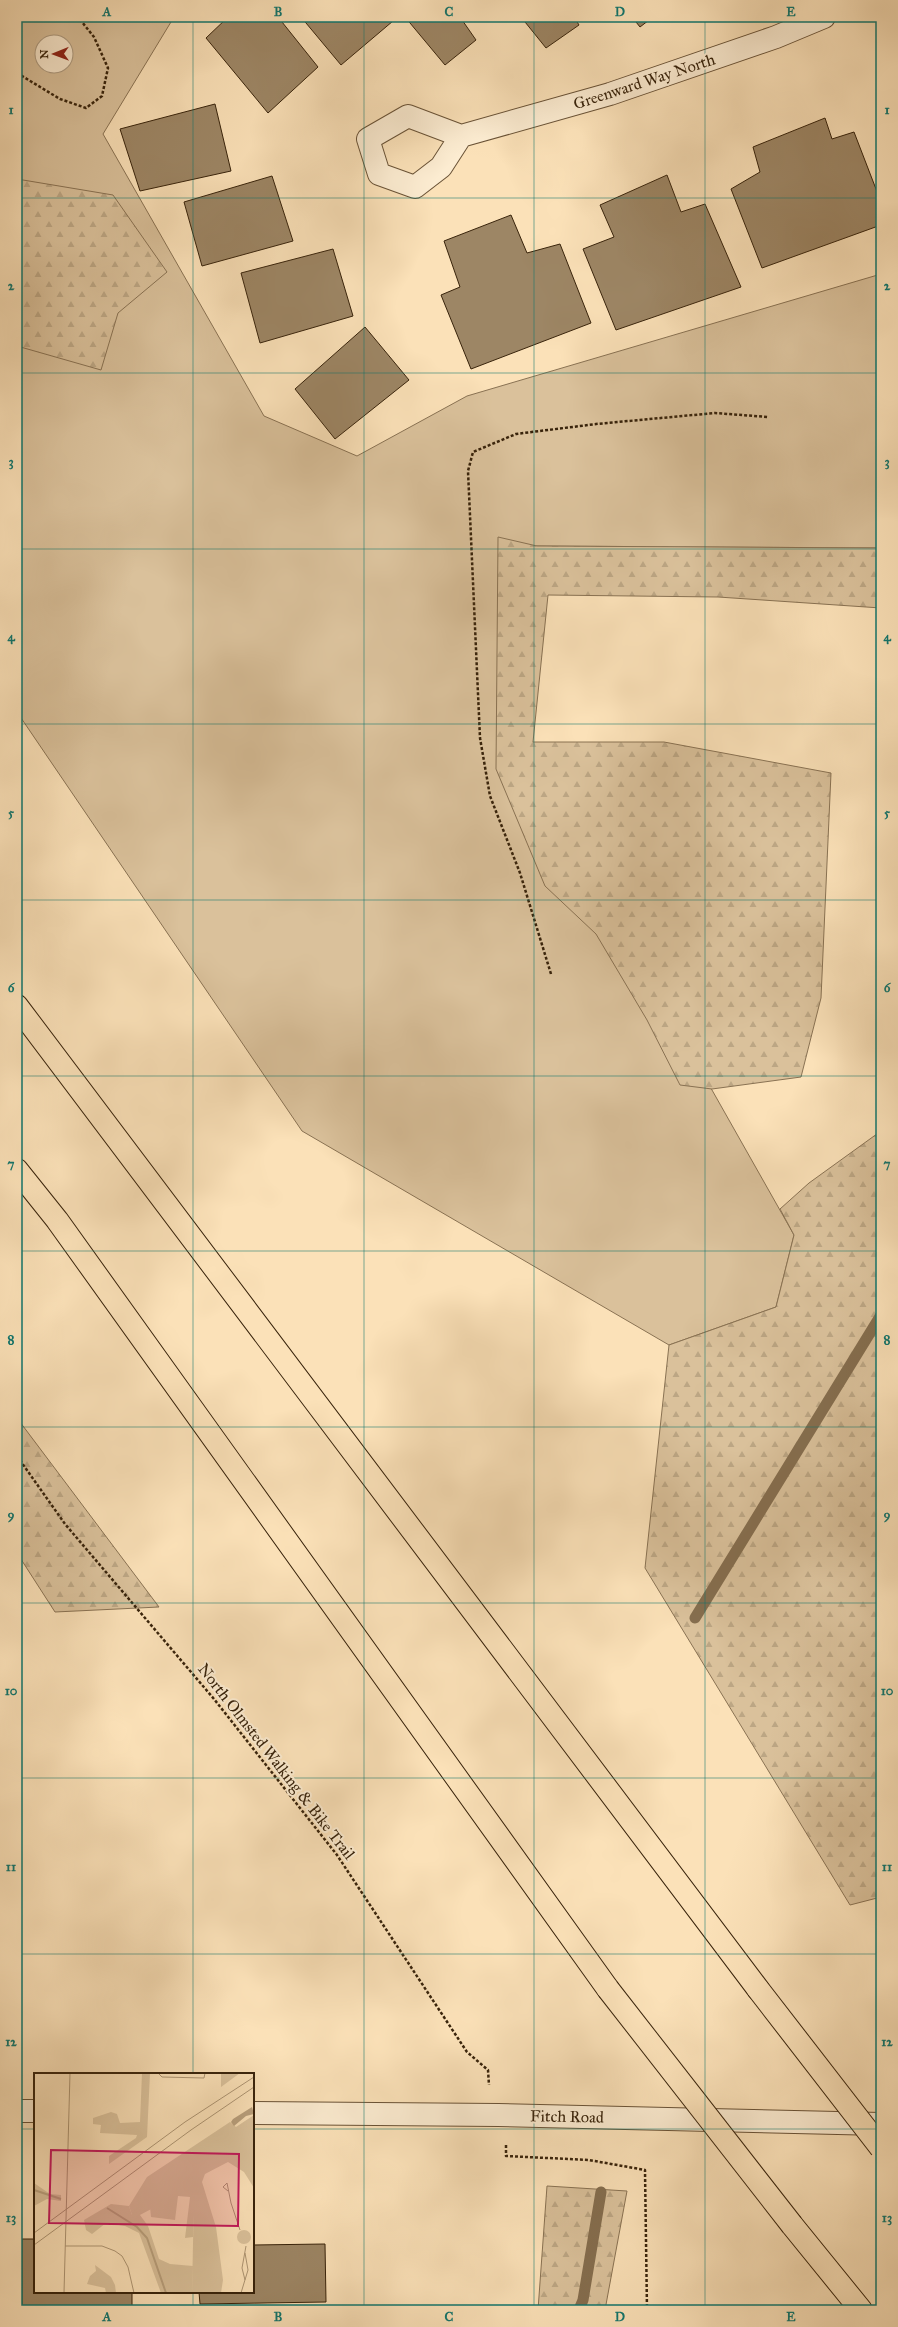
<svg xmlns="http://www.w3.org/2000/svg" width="898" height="2327" font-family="'IM FELL Great Primer',serif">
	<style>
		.grass { fill: #dac19b; stroke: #897253; fill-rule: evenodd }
		.forest { fill: url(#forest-firs); stroke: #897253 }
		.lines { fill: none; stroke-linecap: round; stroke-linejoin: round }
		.stream { stroke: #856e4f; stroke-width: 11 }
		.building { fill: #9d8665; stroke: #38230b }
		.minor-casing { stroke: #695236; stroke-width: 24 }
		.tertiary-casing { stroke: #695236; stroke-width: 24 }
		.motorway-casing { stroke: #38230b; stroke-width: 24 }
		.path { stroke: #38230b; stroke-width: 2.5; stroke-dasharray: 3 2; stroke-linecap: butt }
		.minor { stroke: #fcecd1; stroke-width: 22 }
		.tertiary { stroke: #fcecd1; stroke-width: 22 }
		.motorway { stroke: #fbe1b8; stroke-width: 22 }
		.motorway-bridge-casing { stroke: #38230b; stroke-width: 24; stroke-linecap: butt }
		.motorway-bridge { stroke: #fbe1b8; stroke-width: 22 }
		.grid { fill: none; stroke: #0f766e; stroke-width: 1; stroke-opacity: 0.55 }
		.labels { text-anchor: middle; stroke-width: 4; stroke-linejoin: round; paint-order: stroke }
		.street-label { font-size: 16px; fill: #38230b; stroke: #fcecd1 }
		.inset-river { fill: none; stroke: #b9a07d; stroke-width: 2 }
		.inset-road { fill: none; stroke: #ad9573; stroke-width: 1 }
		.view { fill: #c2185b; fill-opacity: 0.15; stroke: #c2185b; stroke-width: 2 }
		.inset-edge { fill: none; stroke: #38230b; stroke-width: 2 }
		.neatline { fill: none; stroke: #0f766e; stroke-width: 1.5 }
		.grid-label { font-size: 13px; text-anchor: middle; font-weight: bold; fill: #0f766e }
	</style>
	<defs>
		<pattern id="forest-firs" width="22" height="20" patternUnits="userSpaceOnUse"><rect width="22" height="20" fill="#dac19b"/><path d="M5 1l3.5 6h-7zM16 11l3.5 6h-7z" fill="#bca684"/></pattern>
	</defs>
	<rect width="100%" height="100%" fill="#fbe1b8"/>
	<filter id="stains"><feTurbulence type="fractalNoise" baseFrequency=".005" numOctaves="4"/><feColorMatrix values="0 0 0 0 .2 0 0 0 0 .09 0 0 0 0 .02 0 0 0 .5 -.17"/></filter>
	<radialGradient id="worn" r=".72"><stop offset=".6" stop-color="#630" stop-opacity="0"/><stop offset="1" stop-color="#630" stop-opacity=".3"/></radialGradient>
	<!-- grass -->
	<path class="grass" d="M17 17H174L103 134 264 416 357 456 467 396 881 274V548L536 546 518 747 794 1235 776 1307 669 1345 302 1131 17 712ZM42 42H66V66H42Z"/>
	<!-- forest -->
	<g class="forest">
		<path d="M17 179 113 195 167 272 118 313 101 370 17 346Z"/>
		<path d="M498 537 537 546 881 548V608L718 597 548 595 533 742H664L831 773 821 998 801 1077 712 1089 680 1085 647 1020 596 934 545 886 496 769Z"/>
		<path d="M881 1131V1897L850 1905 645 1568 669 1345 776 1307 794 1235 780 1209 809 1183Z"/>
		<path d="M17 1418 159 1607 55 1612 17 1553Z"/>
		<path d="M547 2186 627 2191 605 2310H538Z"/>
	</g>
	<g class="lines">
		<!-- stream -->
		<g class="stream">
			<path d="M695 1618 881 1315"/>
			<path d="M579 2310 583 2300 601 2192"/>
		</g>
	</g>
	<!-- building -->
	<g class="building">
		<path d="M228 17H278L318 67 268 113 206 38Z"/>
		<path d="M301 17H389L393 21 341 65Z"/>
		<path d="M405 17H460L476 40 445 65Z"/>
		<path d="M521 17H574L579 25 546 48Z"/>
		<path d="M632 17H653L640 27Z"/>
		<path d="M215 104 231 171 140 191 120 129Z"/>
		<path d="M825 118 832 139 854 132 881 202V225L762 268 731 189 760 172 753 147Z"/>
		<path d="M667 175 681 212 705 204 741 287 616 330 583 249 614 237 600 205Z"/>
		<path d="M272 176 293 241 202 266 184 202Z"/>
		<path d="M511 215 527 253 560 244 591 323 471 369 441 295 460 287 444 241Z"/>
		<path d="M333 249 353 316 260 343 241 273Z"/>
		<path d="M365 327 409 380 335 439 295 389Z"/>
		<path d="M22 2239H35V2292H132V2308L22 2307Z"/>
		<path d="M325 2244 326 2302 200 2304 199 2292H253V2245Z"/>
	</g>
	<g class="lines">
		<defs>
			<path id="minor" d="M461 136 441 167 415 187 379 174 368 139 408 116 461 136 610 94 776 37 824 17"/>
			<g id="tertiary">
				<path d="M17 2111H35"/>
				<path d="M253 2113 498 2115 881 2124"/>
			</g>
			<g id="motorway">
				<path d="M17 1006 758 1989"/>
				<path d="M17 1170 57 1220 608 1989"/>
				<path d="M792 2225 861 2310"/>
			</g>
		</defs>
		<!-- minor casing -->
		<use href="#minor" class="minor-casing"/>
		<!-- tertiary casing -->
		<use href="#tertiary" class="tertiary-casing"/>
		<!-- motorway casing -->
		<use href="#motorway" class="motorway-casing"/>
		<!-- path -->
		<g class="path">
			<path d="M17 73 60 99 86 108 102 96 108 68 94 37 78 17"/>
			<path d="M551 974 520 873 490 796 480 738 468 471 473 452 516 434 596 424 715 413 768 417"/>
			<path d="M17 1456 65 1524 214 1699 337 1855 467 2052 488 2070 489 2085"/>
			<path d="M506 2145V2156L589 2160 645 2170 647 2310"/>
		</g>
		<!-- minor -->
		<use href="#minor" class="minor"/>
		<!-- tertiary -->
		<use href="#tertiary" class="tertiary"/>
		<!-- motorway -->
		<use href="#motorway" class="motorway"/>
		<defs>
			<g id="motorway-bridge">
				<path d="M608 1989 792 2225"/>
				<path d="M758 1989 881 2148"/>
			</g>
		</defs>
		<!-- motorway-bridge casing -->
		<use href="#motorway-bridge" class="motorway-bridge-casing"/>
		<!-- motorway-bridge -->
		<use href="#motorway-bridge" class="motorway-bridge"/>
	</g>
	<!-- grid -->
	<path class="grid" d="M193 17V2074M364 17V2310M534 17V2310M705 17V2310M17 198H881M17 373H881M17 549H881M17 724H881M17 900H881M17 1076H881M17 1251H881M17 1427H881M17 1603H881M17 1778H881M17 1954H881M17 2129H35M253 2129H881M193 2292V2310"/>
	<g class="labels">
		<!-- street labels -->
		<g class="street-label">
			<text transform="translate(644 81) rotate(-18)" y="6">Greenward Way North</text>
			<text transform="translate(277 1761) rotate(52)" y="6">North Olmsted Walking &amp; Bike Trail</text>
			<text transform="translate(567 2116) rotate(1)" y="6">Fitch Road</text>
		</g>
	</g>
	<!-- overview -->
	<g transform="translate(34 2073)">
		<rect width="220" height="220" fill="#fbe1b8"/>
		<path d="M220 42V115L210 99 194 89 171 101 168 109 182 154 189 207 187 220H158L160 122H144L104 143 98 142 95 133 113 104 196 49 202 54ZM203 164a7 7 0 1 1 14 0a7 7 0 1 1-14 0Z" fill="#dac19b"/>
		<path d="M108 0H116L113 64 75 91V83L102 65 103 62 66 60 67 52 59 51V45L77 39 83 41 86 50 106 49ZM187 0H206L187 14ZM194 60 197 62 195 74 189 90 183 94 175 88 178 78 183 69ZM0 110 16 121 27 122V128L13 126 0 133ZM142 120H161L159 164 151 165 156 124 144 123 141 147 117 144 116 134ZM77 131 95 133 98 142H106L114 153 125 186 136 191 159 193 158 220H127L105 160 91 153 72 150 58 161 52 157 50 147ZM61 192 77 204 81 212 82 220H72L71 215 53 211 56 203 62 198Z" fill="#dac19b"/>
		<path d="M218 34 220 41 212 43 200 53 197 49 199 46Z" fill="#b9a07d"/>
		<path class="inset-river" d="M0 117 27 126M73 135 103 154 113 165 132 220"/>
		<path class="inset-road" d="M124 0 128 4 170 5 171 0M194 118 189 114 193 110 197 130 206 157M0 160 151 49 220 4M0 172 157 57 220 14M31 173H68L81 178 88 183 94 194 100 220M211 207 208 195 212 173M30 220 36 0M207 220 214 197 211 180"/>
		<path class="view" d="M17 77 205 81 204 153 15 150Z"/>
		<rect width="220" height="220" class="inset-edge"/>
	</g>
	<!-- margin -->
	<rect width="898" height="2327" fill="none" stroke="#fbe1b8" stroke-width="44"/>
	<!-- north arrow -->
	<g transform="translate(54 54) rotate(269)"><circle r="19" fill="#fcecd1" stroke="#ae9c82"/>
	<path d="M0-3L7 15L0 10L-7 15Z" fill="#8f2418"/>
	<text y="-6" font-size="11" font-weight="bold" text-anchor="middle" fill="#38230b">N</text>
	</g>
	<rect x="22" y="22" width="854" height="2283" class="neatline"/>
	<g class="grid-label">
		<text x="107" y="16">A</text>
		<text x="278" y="16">B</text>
		<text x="449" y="16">C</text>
		<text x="620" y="16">D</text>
		<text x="791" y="16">E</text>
		<text x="11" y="114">1</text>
		<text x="887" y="114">1</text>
		<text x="11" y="290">2</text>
		<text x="887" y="290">2</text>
		<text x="11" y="466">3</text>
		<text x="887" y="466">3</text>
		<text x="11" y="641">4</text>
		<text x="887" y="641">4</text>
		<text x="11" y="817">5</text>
		<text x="887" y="817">5</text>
		<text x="11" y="992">6</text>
		<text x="887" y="992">6</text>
		<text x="11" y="1168">7</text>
		<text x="887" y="1168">7</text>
		<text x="11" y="1344">8</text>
		<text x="887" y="1344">8</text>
		<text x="11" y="1519">9</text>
		<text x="887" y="1519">9</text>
		<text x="11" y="1695">10</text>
		<text x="887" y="1695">10</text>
		<text x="11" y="1871">11</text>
		<text x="887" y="1871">11</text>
		<text x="11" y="2046">12</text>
		<text x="887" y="2046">12</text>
		<text x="11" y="2222">13</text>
		<text x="887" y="2222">13</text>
		<text x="107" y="2321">A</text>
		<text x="278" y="2321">B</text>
		<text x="449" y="2321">C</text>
		<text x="620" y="2321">D</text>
		<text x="791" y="2321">E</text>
	</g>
	<rect width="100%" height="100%" filter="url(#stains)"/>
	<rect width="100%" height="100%" fill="url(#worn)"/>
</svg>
